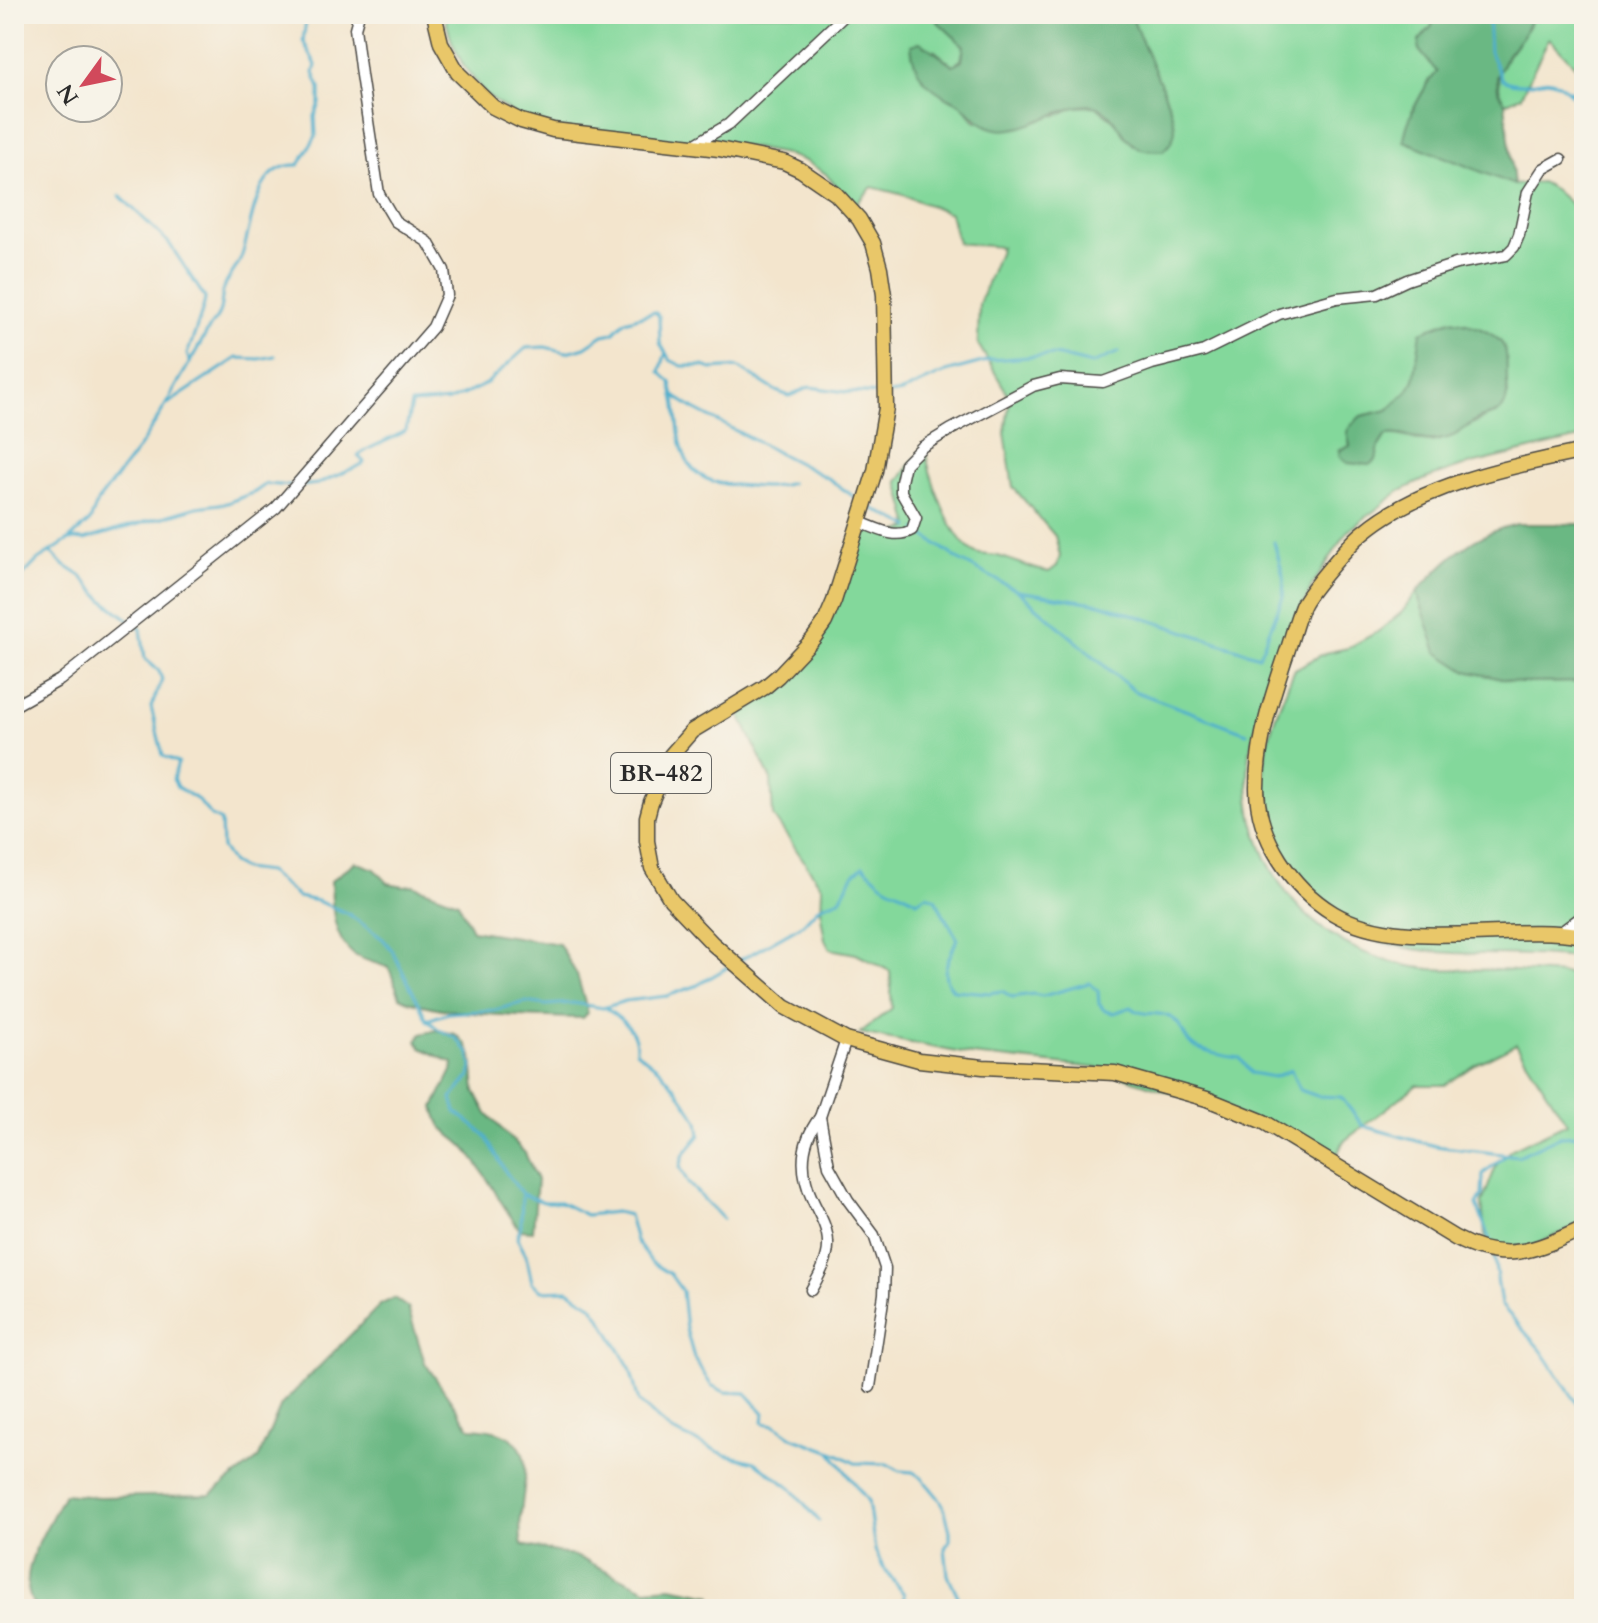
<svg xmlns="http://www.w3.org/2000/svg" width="1598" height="1623" font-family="Cardo,serif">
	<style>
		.green { fill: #83d89b; stroke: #578263; stroke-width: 2; fill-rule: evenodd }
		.forest { fill: #6ab883; stroke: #4a7257; stroke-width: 2 }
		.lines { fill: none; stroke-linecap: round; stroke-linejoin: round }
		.stream { stroke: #4eafcd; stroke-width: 3 }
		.minor-casing { stroke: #494743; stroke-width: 13 }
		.highway-casing { stroke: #494743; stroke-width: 17 }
		.minor { stroke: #fff; stroke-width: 10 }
		.highway { stroke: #e9c769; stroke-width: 14 }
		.labels { text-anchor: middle; stroke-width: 8; stroke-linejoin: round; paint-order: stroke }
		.shield { fill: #f7f3e8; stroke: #686764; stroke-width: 2 }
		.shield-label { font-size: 24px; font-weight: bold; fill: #2b2b2b }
	</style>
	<rect width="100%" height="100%" fill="#f7f3e8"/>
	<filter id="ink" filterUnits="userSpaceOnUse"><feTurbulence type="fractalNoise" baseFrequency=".0125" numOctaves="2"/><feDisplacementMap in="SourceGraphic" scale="16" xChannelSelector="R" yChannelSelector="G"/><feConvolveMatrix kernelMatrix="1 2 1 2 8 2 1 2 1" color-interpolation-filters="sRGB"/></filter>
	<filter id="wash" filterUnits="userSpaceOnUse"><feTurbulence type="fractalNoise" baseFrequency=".006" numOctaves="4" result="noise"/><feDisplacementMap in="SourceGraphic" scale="32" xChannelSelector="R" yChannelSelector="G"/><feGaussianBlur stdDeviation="1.8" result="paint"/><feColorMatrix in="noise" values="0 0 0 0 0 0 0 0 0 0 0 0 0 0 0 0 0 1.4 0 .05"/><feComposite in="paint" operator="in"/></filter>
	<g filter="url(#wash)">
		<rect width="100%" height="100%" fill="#f3e5cd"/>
		<!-- green -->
		<g class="green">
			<path d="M444 14H934L937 21 964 46 961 60 953 65 934 50 922 78 946 97 961 104 976 122 1057 115 1075 107 1095 106 1120 125 1130 141 1170 107 1134 23V14H1434L1432 26 1419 41V50L1438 72 1429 81 1412 111 1514 185 1541 182 1554 189 1584 216V437L1463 466 1428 478 1400 491 1348 531 1311 587 1254 732C1243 776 1247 817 1266 858 1296 924 1359 962 1430 969 1453 970 1476 969 1498 970 1527 972 1555 974 1584 975V1223L1530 1247 1486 1246 1482 1203 1498 1161 1512 1149 1567 1123 1516 1044 1480 1062 1445 1085H1417L1343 1142 1334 1162 1260 1122 1097 1068 972 1055 860 1033 892 1008 890 971 856 954 830 949 825 940 821 916 822 887 773 816 771 780 738 711C824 661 834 617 866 528L890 536 910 527 898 481 925 446C927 472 951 542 976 553 983 556 993 554 1001 557 1018 562 1032 569 1049 572L1057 566 1060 556 1055 536 1013 487 1005 433 1010 398 978 344 979 304 1001 247 958 243 950 213 900 194 872 187 854 206 826 174 805 161 785 154 726 143 620 139 526 123 486 95 463 65 452 42ZM1451 320 1467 323 1491 335 1506 373 1508 395 1496 414C1473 419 1460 435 1437 441 1419 445 1403 432 1386 435L1379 446 1376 459 1340 450 1350 447 1361 416 1388 410 1406 393 1414 380 1417 362 1436 325Z"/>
			<path d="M1533 14H1584V75L1549 38 1521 96 1505 103C1489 73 1504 61 1521 38 1527 31 1530 22 1533 14Z"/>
			<path d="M1417 592 1423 611 1520 683 1584 682V959C1518 950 1449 960 1383 943 1314 924 1256 833 1265 762 1268 730 1282 699 1295 669L1325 653 1348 648 1379 631 1402 612Z"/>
		</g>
		<!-- forest -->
		<g class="forest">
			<path d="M934 14H1134V23C1143 47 1175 109 1175 130 1174 140 1170 144 1163 151 1156 150 1145 152 1139 148 1120 139 1117 112 1094 106 1066 100 1023 138 993 128 975 123 969 107 953 100 927 88 913 73 911 45L920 42 953 65 962 60 964 46 937 21Z"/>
			<path d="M1434 14H1533L1523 36 1507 55 1497 76 1498 90 1505 103 1514 185 1404 141C1405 122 1424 86 1437 72L1419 50V41L1432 26Z"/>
			<path d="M1451 320C1467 323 1499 332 1505 349 1508 358 1506 371 1507 380 1507 391 1509 402 1501 410 1495 416 1486 415 1478 419 1469 423 1463 432 1453 436 1423 448 1411 431 1386 435L1379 446 1376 460 1369 465 1347 463 1339 456 1340 450 1350 446 1347 432 1350 426 1361 416 1388 410 1406 393 1414 380 1421 332Z"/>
			<path d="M1517 524H1584V682L1520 683 1466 671 1437 652 1417 592C1447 559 1472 534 1517 524Z"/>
			<path d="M355 862 375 869 388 883 404 886 413 885 458 902 472 930 559 944 577 975 588 1013 583 1018C539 1017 436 1016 400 997L389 968C378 963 363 961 353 954 332 937 332 905 331 881Z"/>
			<path d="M436 1030 455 1034 466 1044 472 1056 475 1091 487 1114 525 1153 537 1180 533 1231 520 1230C502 1206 489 1179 471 1155 454 1131 442 1140 434 1107L452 1071 453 1063 421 1048 417 1041 421 1034Z"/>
			<path d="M394 1298 408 1308 425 1363 470 1428C559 1431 511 1496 522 1545L575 1556 646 1589 671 1587 711 1595 719 1609H36C11 1573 49 1527 64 1494L99 1497 210 1495 258 1459 281 1405 380 1305Z"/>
		</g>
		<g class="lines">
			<!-- stream -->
			<g class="stream">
				<path d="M1488 14 1490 52 1502 80C1543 96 1542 56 1584 109"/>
				<path d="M1569 90 1584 95"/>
				<path d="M120 196 169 243 205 298C205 305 191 345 187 354L190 363"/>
				<path d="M665 355 660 372 671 382C672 390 675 398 676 406 681 450 681 482 735 485 756 486 770 490 791 483"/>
				<path d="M890 394 902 392 946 372 990 360 1055 355 1092 364 1119 352"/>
				<path d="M673 395 694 409 829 479 860 501"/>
				<path d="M166 405 237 358 259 359 275 356"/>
				<path d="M299 486 318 484 363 464 364 462 358 456C370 445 393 440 406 430L411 404 449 401 478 388 487 383 526 348 545 347 566 352 575 350 585 347 603 335 613 333 625 321 655 312 659 316 660 343 670 360 682 366H703L712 369 738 367 776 391 789 396 810 387 846 392 882 394"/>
				<path d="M870 507 910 527"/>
				<path d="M917 530 959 560 1018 591 1134 691 1247 733"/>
				<path d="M67 541 74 539 84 540 197 507 227 503 255 492 266 484 292 486"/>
				<path d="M50 551 62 564 81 576 103 600 141 629 145 659 159 671 162 680 151 707 163 756 178 763 173 779 177 787 198 800 211 816 221 821 222 848 232 863 243 869 268 872 298 897 317 901 347 913 383 939 392 950 427 1020 438 1029 456 1038 469 1053 472 1067 470 1076 452 1098 456 1112 485 1135 505 1171 522 1194 544 1202H560L586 1215 616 1212 629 1215 636 1241 651 1262 670 1274 682 1291 686 1329 694 1358 711 1385 725 1392 746 1393 764 1413 763 1423 775 1425 792 1437 840 1455 855 1463 887 1464 900 1471 913 1472 922 1478 941 1501 946 1515 950 1531V1540L945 1548 948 1575 964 1609"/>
				<path d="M14 585 37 561 67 541 90 521 98 501 136 452 161 413 211 325C223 313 220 306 223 291 226 279 237 269 241 258 253 227 253 162 299 165L316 136 315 116 320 104V88L314 73 316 65 303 41 307 14"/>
				<path d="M1018 591 1101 604 1259 656 1283 597 1284 579 1274 542"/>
				<path d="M740 960 802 925 819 907 840 899 853 875 863 866C871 872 877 880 885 885 896 891 907 895 917 901L927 895 935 899 957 938C952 956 935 974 954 990L990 993 1002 991 1012 997 1033 994 1043 996 1089 983 1098 991 1099 1004 1105 1011 1114 1013 1131 1007C1143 1017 1153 1011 1167 1016 1183 1021 1181 1035 1191 1044 1201 1052 1227 1057 1240 1058L1251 1073 1274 1077 1291 1070 1300 1090 1317 1096 1341 1097 1363 1126 1435 1146 1518 1156 1561 1136 1584 1135"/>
				<path d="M607 1009C621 1020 638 1029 636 1051L660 1070 677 1090 698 1121 700 1135 684 1154 680 1167 688 1183 723 1219"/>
				<path d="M427 1020 448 1013 495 1010 525 1002 546 1005 573 1003 603 1008 625 1001 667 996 696 986 730 966"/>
				<path d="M522 1194 521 1225 517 1238 526 1255 532 1282 541 1291 568 1290 591 1305 602 1320 630 1368 639 1402 670 1430 726 1455 755 1462 791 1488 819 1521"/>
				<path d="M1492 1246 1477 1205 1482 1196 1483 1174 1507 1154"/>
				<path d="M1494 1258 1501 1305 1541 1350 1584 1413"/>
				<path d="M830 1451 868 1501 875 1550 883 1567 904 1594 903 1605 899 1609"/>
			</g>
		</g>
	</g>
	<g filter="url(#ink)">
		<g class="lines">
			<defs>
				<g id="minor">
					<path d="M692 146 729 124 846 14"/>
					<path d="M859 522C877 528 894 540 912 530L916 518 901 492V482L905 464 922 447 950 430 1033 386 1060 379 1103 382 1152 364 1204 351 1279 314 1337 298 1377 294 1407 280 1456 264 1506 255 1514 247 1519 235 1528 192 1543 169 1561 159"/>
					<path d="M14 706 60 680 276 508 433 327 447 295 444 270 428 242 395 221 379 194 361 75 355 28 359 14"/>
					<path d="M1561 932 1584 915"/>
					<path d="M846 1040 820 1117 829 1166 848 1200 874 1235 885 1268 884 1294 870 1387"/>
					<path d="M811 1290C819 1276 829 1259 828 1243 828 1228 819 1214 813 1201 799 1171 800 1143 820 1117"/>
				</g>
				<g id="highway">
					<path d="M434 14 441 43 458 73 493 107 521 121 553 130 719 149 784 162 801 170 836 194 859 219 873 243 880 268 884 295 886 408 875 471 834 601 825 622 813 639 778 676 765 687 692 731 671 755 651 802 647 817V841L652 868 671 900 713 944 785 1007 846 1040 919 1060 983 1067 1115 1073 1207 1099 1264 1122 1455 1238C1505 1265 1536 1250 1584 1228"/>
					<path d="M1584 451C1512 466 1421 484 1364 532 1351 542 1308 592 1302 606 1296 621 1292 637 1287 652 1272 696 1257 741 1257 788 1257 838 1292 888 1333 913 1401 954 1507 922 1584 936"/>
				</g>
			</defs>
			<!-- minor casing -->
			<use href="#minor" class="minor-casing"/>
			<!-- highway casing -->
			<use href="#highway" class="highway-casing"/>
			<!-- minor -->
			<use href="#minor" class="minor"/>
			<!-- highway -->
			<use href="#highway" class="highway"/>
		</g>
	</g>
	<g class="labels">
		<!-- shield labels -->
		<rect class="shield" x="611" y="753" width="100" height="40" rx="6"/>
		<g class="shield-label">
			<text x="661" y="781">BR-482</text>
		</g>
	</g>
	<!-- margin -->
	<rect width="1598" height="1623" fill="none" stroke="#f7f3e8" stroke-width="48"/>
	<!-- north arrow -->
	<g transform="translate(84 84) rotate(237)"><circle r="38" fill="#f7f3e8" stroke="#a5a39c" stroke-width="2"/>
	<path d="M0-6L14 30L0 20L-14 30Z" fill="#d1495b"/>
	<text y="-12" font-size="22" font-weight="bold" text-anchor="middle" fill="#2b2b2b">N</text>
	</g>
</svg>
